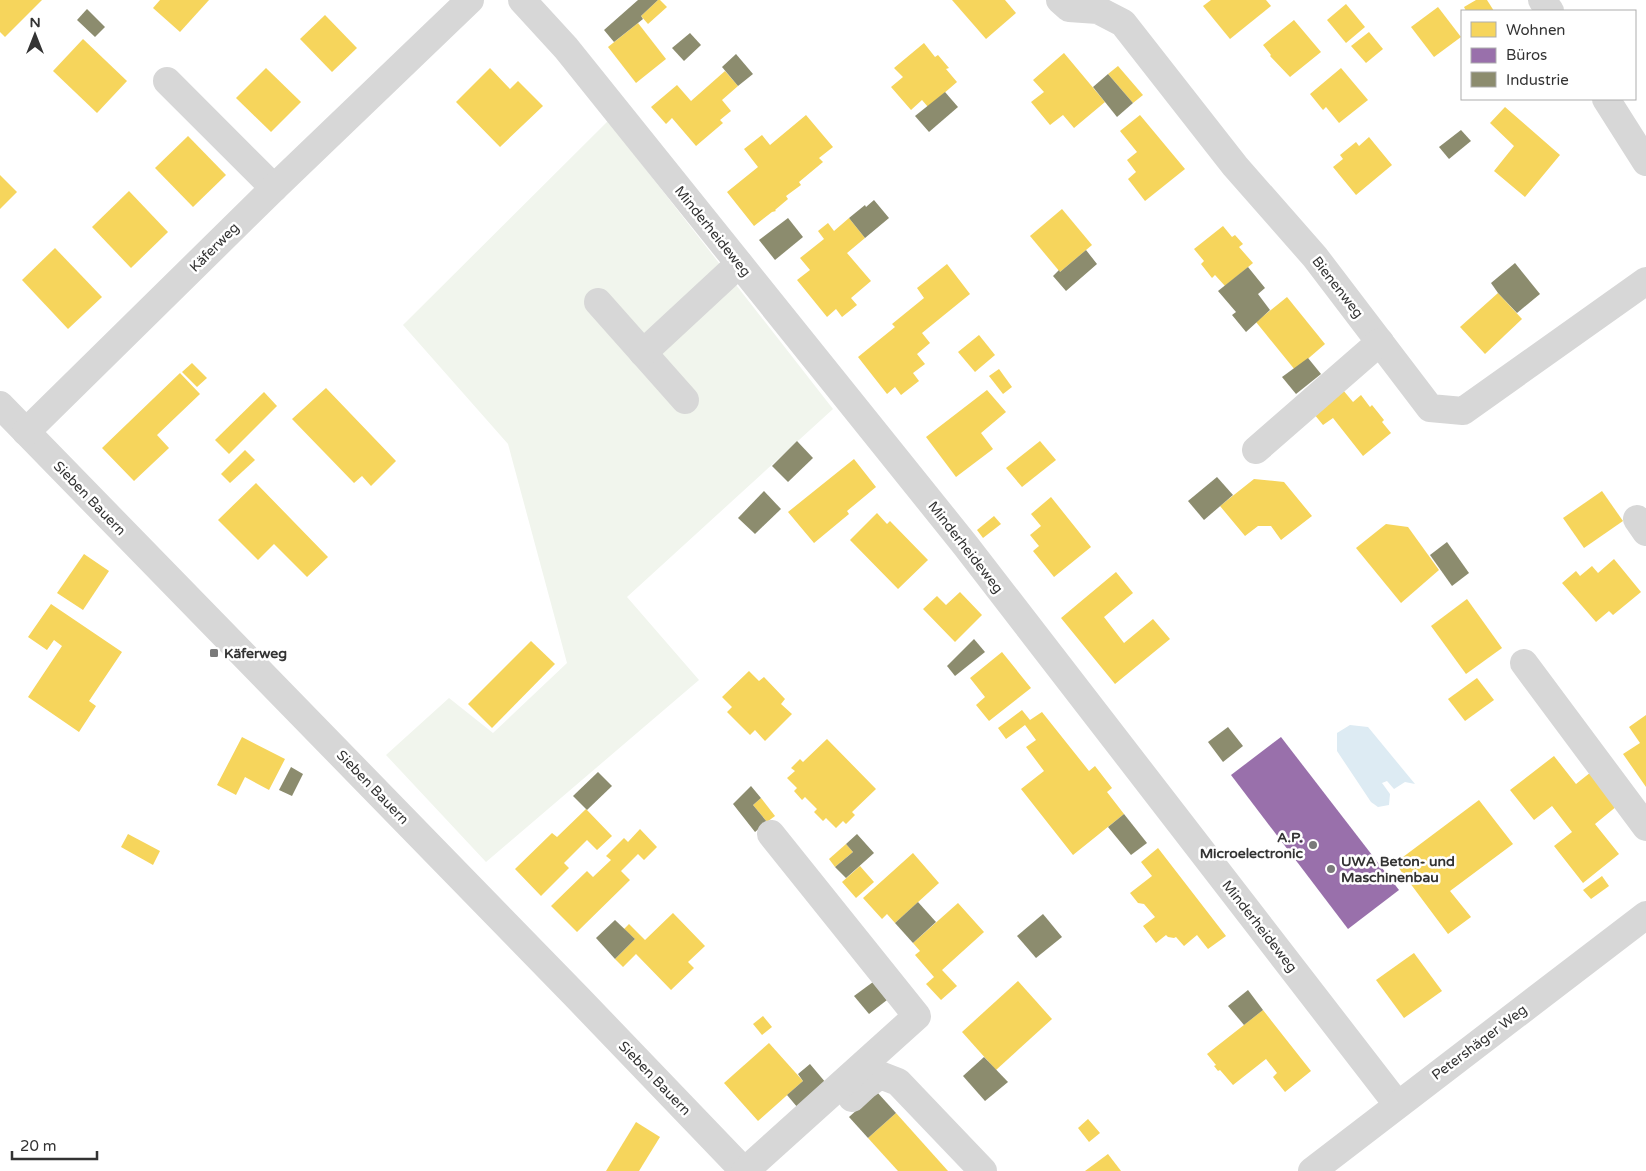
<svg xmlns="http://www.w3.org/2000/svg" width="1646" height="1171" font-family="'Varela Round',sans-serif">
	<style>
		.green { fill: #f1f5ed }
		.water { fill: #ddebf3 }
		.homes { fill: #f6d55c }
		.offices { fill: #9970ab }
		.industry { fill: #8c8c6e }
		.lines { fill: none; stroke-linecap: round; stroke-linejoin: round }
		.minor { stroke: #d7d7d7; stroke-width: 28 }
		.poi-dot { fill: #7a7a7a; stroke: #fff; stroke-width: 2 }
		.labels { text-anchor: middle; stroke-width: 5; stroke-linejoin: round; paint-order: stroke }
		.street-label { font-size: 14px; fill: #333; stroke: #fff }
		.poi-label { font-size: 14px; font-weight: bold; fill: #333; stroke: #fff; text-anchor: start }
	</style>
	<rect width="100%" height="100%" fill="#fff"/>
	<!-- green -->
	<path class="green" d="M608 121 833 409 627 597 699 680 486 862 386 755 449 698 493 733 567 663 508 444 403 325Z"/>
	<!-- water -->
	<path class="water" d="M1350 725 1368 727 1415 784 1405 782 1394 789 1387 781 1382 783 1390 794 1389 805 1378 807 1371 802 1337 751V733Z"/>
	<!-- homes -->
	<g class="homes">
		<path d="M0 0H42L5 37 0 32Z"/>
		<path d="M160 0H209L180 32 153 8Z"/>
		<path d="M658 0H660L667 7 648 24 641 16Z"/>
		<path d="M952 0H1005L1016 13 986 39Z"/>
		<path d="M1211 0H1266L1271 6 1230 39 1203 6Z"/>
		<path d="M1476 0H1487L1494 11H1466L1464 7Z"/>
		<path d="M1346 4 1365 27 1346 43 1327 20Z"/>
		<path d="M1438 7 1461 37 1434 57 1411 27Z"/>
		<path d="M325 15 357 48 332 72 300 39Z"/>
		<path d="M1294 20 1321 52 1290 77 1270 56 1271 55 1263 45Z"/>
		<path d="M638 23 666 59 636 83 608 47Z"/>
		<path d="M1369 32 1383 49 1366 63 1351 46Z"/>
		<path d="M83 39 127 81 97 113 53 71Z"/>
		<path d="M924 43 935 57 938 55 949 68 946 69 957 82 928 107 922 100 911 110 891 87 903 77 894 68Z"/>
		<path d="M1064 53 1105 102 1074 128 1063 115 1050 125 1031 102 1044 92 1033 80Z"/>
		<path d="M1118 66 1143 95 1133 103 1108 74Z"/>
		<path d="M266 68 301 102 271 132 236 98Z"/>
		<path d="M490 68 510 89 518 81 543 106 500 147 456 102Z"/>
		<path d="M1341 68 1368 100 1339 123 1326 107 1323 110 1310 94Z"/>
		<path d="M725 71 738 86 722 100 731 111 720 120 723 123 696 146 672 118 666 124 651 107 677 85 691 101Z"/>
		<path d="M1505 107 1560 155 1525 197 1494 171 1514 146 1490 123Z"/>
		<path d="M806 115 833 147 819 158 823 162 799 182 801 185 786 196 788 199 775 210 776 211 772 212 754 226 727 192 758 167 744 149 762 135 770 145Z"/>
		<path d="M1140 115 1185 169 1145 201 1128 179 1136 172 1127 160 1137 152 1120 131Z"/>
		<path d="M188 136 226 175 193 207 155 168Z"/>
		<path d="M1369 137 1392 165 1356 195 1333 167 1343 159 1340 155 1356 142 1359 146Z"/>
		<path d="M0 175 17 192 0 209Z"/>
		<path d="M129 191 168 232 131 268 92 227Z"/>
		<path d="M1062 209 1092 245 1060 272 1030 236Z"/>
		<path d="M849 218 865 238 847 253 871 281 851 298 857 305 842 317 836 309 827 317 797 280 810 270 800 258 824 239 818 231 828 223 834 231Z"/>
		<path d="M1223 226 1232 237 1235 235 1243 244 1239 247 1253 263 1225 286 1215 275 1212 278 1201 264 1204 261 1194 249Z"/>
		<path d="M55 248 102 297 68 329 22 280Z"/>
		<path d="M947 264 970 294 922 333 930 343 917 354 925 364 913 373 919 381 901 395 895 387 887 394 858 357 895 327 892 324 924 298 917 288Z"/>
		<path d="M1498 293 1522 319 1485 354 1460 327Z"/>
		<path d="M1287 297 1325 344 1295 370 1256 322Z"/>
		<path d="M979 335 995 355 975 372 958 352Z"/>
		<path d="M192 363 207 378 197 387 182 372Z"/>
		<path d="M999 369 1012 387 1003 394 989 376Z"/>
		<path d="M180 373 200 394 157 435 169 448 134 481 102 448Z"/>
		<path d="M326 388 396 461 371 486 362 476 354 483 292 419Z"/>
		<path d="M987 390 1006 412 981 433 993 449 956 477 926 437Z"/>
		<path d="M1343 390 1353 402 1361 395 1370 407 1372 405 1384 420 1382 422 1391 433 1363 456 1333 418 1323 425 1314 414Z"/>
		<path d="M264 392 277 406 229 454 215 440Z"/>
		<path d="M1040 441 1056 460 1022 487 1006 468Z"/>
		<path d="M245 450 255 460 230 483 221 474Z"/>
		<path d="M854 459 876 487 847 511 849 514 814 543 788 512Z"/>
		<path d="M1254 479 1284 482 1312 516 1281 540 1271 526H1258L1245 536 1220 506Z"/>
		<path d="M256 483 328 557 307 577 274 544 258 560 218 520Z"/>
		<path d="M1602 491 1623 521 1584 548 1563 518Z"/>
		<path d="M1051 497 1091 547 1054 577 1033 551 1039 546 1030 535 1041 526 1031 514Z"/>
		<path d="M877 513 887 524 890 521 928 560 898 589 850 540Z"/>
		<path d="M994 516 1001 524 983 538 977 530Z"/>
		<path d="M1386 524 1408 527 1439 570 1401 603 1356 548Z"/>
		<path d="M84 554 109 571 83 610 57 593Z"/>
		<path d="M1614 559 1641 592 1613 615 1609 611 1596 622 1562 583 1576 571 1580 576 1592 566 1598 573Z"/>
		<path d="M1116 572 1133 593 1104 617 1124 643 1153 619 1170 639 1115 684 1061 618Z"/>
		<path d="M960 592 982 615 955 642 923 609 937 596 946 605Z"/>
		<path d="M1467 599 1502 648 1466 674 1431 626Z"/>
		<path d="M51 604 122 652 89 701 96 706 79 732 28 697 62 646 54 640 47 650 28 637Z"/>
		<path d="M531 641 555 664 492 728 468 704Z"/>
		<path d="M1002 652 1031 688 989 721 976 705 985 697 970 678Z"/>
		<path d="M749 671 759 681 764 677 785 699 781 704 792 714 765 741 755 730 750 735 727 712 732 707 722 697Z"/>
		<path d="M1477 678 1494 700 1465 721 1448 699Z"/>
		<path d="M1022 710 1030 720 1042 712 1089 771 1095 766 1112 788 1107 792 1124 814 1073 855 1021 789 1044 771 1026 747 1036 740 1025 725 1006 739 998 728Z"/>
		<path d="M1646 715V787L1623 754 1640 743 1629 727Z"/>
		<path d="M242 737 285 759 269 790 245 777 236 795 217 785Z"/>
		<path d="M827 739 876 789 852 812 855 815 846 824 843 821 836 828 826 818 823 821 814 812 817 809 805 797 802 800 794 791 797 788 787 778 795 771 791 768 800 759 803 762Z"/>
		<path d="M1554 756 1576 784 1591 772 1617 806 1595 824 1619 854 1583 883 1554 846 1572 832 1552 806 1534 820 1510 790Z"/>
		<path d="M761 798 775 816 767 822 753 805Z"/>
		<path d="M1479 800 1513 844 1450 891 1471 917 1448 934 1395 863Z"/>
		<path d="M586 809 612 836 597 850 587 840 564 863 569 868 541 896 515 869 552 833 557 837Z"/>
		<path d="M640 829 657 847 644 860 638 854 621 871 630 880 577 932 551 906 587 871 593 877 611 860 606 856 624 838 628 842Z"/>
		<path d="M128 834 160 851 153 865 121 847Z"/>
		<path d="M846 844 853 852 835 867 829 859Z"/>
		<path d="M1158 848 1226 936 1208 949 1197 935 1184 946 1176 937 1174 938 1168 937 1166 935 1156 943 1143 926 1155 917 1144 904 1138 903 1130 893 1152 876 1141 862Z"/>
		<path d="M913 853 939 883 895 923 887 914 882 919 863 898Z"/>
		<path d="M860 866 874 882 856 898 842 882Z"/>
		<path d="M1602 876 1609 886 1591 899 1583 890Z"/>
		<path d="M958 903 984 932 942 970 957 986 941 1000 926 984 934 977 915 955 920 951 913 943Z"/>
		<path d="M673 913 705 946 688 962 694 968 671 990 636 954 623 967 615 959 635 939 624 929 629 924 645 940Z"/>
		<path d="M1414 953 1442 991 1404 1018 1376 980Z"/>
		<path d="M1018 981 1052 1019 996 1070 962 1032Z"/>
		<path d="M1263 1010 1311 1071 1285 1092 1273 1077 1277 1073 1266 1059 1233 1085 1220 1070 1218 1071 1214 1066 1216 1065 1207 1054Z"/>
		<path d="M763 1016 772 1027 762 1035 753 1024Z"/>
		<path d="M769 1043 803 1081 758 1121 724 1083Z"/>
		<path d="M896 1113 948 1171H898L868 1138Z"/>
		<path d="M1088 1119 1100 1133 1089 1142 1078 1128Z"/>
		<path d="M636 1122 660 1137 639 1171H606Z"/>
		<path d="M1108 1154 1121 1171H1085Z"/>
	</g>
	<!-- offices -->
	<path class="offices" d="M1281 737 1399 890 1348 929 1231 775Z"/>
	<!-- industry -->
	<g class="industry">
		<path d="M638 0H658L641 16 643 19 614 42 604 30Z"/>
		<path d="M87 9 105 27 95 37 77 20Z"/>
		<path d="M690 33 701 45 684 61 672 48Z"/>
		<path d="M736 54 753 74 738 86 722 67Z"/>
		<path d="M1108 74 1133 103 1117 117 1093 87Z"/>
		<path d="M945 92 958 107 929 132 915 116Z"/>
		<path d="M1461 130 1471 141 1449 159 1439 147Z"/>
		<path d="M874 200 889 218 865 238 849 218 865 205 866 207Z"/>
		<path d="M788 218 803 237 775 260 759 240Z"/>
		<path d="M1086 250 1097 264 1066 291 1053 276 1059 270 1060 272Z"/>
		<path d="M1515 263 1540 294 1517 313 1498 293 1491 283Z"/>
		<path d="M1248 267 1265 288 1258 294 1270 310 1246 332 1232 315 1236 312 1218 291Z"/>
		<path d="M1308 358 1321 374 1296 394 1282 377Z"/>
		<path d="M797 441 813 458 788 482 772 466Z"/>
		<path d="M1217 477 1233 495 1204 520 1188 501Z"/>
		<path d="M764 491 781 509 755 534 738 518Z"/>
		<path d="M1447 542 1469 573 1452 586 1430 555Z"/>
		<path d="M974 639 985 652 955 676 947 666Z"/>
		<path d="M1228 727 1243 746 1223 762 1208 742Z"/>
		<path d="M291 767 303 774 292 796 279 790Z"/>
		<path d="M598 772 612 786 587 810 573 796Z"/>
		<path d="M751 786 761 798 753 805 767 822 755 832 733 804Z"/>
		<path d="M1124 814 1147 843 1131 855 1108 827Z"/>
		<path d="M857 834 874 853 846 878 835 867 853 852 846 844Z"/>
		<path d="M918 902 936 922 913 943 895 923Z"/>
		<path d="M1043 914 1062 937 1036 958 1017 936Z"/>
		<path d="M615 920 635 939 615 959 596 938Z"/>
		<path d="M873 982 887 1000 869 1014 854 996Z"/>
		<path d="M1248 990 1263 1010 1244 1025 1228 1006Z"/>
		<path d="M984 1057 1008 1082 985 1101 963 1076Z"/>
		<path d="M810 1064 826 1083 798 1108 787 1095 803 1081 798 1074Z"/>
		<path d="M877 1092 896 1113 868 1138 849 1117Z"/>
	</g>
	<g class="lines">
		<!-- minor -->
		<g class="minor">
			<path d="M522 0 566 48 966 546 1397 1104"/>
			<path d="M1060 0 1069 8 1098 10 1123 23 1235 166 1315 257 1430 408 1463 411 1646 281"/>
			<path d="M1542 0 1550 11"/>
			<path d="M167 81 274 188"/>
			<path d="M1606 99 1646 162"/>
			<path d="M598 302 685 400"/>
			<path d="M643 353 739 264"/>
			<path d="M0 405 577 997 744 1171"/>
			<path d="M26 432 274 188 470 0"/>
			<path d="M1256 450 1380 342"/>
			<path d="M1637 519 1646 532"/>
			<path d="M1524 663 1646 827"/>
			<path d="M852 1098 866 1085 880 1075 898 1082 983 1171"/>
			<path d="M745 1171 917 1016 771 834"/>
			<path d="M1312 1171 1646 915"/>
		</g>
	</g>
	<!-- markers -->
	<g class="poi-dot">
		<rect x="209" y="648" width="10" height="10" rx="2.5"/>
		<circle cx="1313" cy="845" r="5"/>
		<circle cx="1331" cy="869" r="5"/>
	</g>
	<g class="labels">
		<!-- street labels -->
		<g class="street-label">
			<text transform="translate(713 231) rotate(51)" y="5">Minderheideweg</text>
			<text transform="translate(214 247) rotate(-45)" y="5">Käferweg</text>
			<text transform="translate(1338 287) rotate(52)" y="5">Bienenweg</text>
			<text transform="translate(90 498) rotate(46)" y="5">Sieben Bauern</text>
			<text transform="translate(966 547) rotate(52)" y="5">Minderheideweg</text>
			<text transform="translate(373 787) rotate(46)" y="5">Sieben Bauern</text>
			<text transform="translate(1260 926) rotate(52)" y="5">Minderheideweg</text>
			<text transform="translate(1479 1042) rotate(-37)" y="5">Petershäger Weg</text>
			<text transform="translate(655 1078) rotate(46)" y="5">Sieben Bauern</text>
		</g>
		<!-- poi labels -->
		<g class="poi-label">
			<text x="224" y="658">Käferweg</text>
			<text x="1303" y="842" text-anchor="end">A.P.<tspan x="1303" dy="16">Microelectronic</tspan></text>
			<text x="1341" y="866">UWA Beton- und<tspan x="1341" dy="16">Maschinenbau</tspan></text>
		</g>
	</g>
	<!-- legend -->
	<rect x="1461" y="10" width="175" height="90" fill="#ffffff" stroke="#adadad"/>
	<rect x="1471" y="22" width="25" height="15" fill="#f6d55c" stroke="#adadad"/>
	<text x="1506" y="35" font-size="15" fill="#333333">Wohnen</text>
	<rect x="1471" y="48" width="25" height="15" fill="#9970ab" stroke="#adadad"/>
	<text x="1506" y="60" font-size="15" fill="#333333">Büros</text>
	<rect x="1471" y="72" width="25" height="15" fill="#8c8c6e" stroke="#adadad"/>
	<text x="1506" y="85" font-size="15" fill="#333333">Industrie</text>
	<!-- north arrow -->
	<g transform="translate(35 35)" stroke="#ffffff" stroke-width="4" paint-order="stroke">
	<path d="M0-4L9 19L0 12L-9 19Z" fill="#333333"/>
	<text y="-8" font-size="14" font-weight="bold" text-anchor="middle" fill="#333333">N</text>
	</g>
	<!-- scale -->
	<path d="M12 1151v8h85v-8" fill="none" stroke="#333333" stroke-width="2.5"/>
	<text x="20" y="1151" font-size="15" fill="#333333" stroke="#ffffff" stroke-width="4" paint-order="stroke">20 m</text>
</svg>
